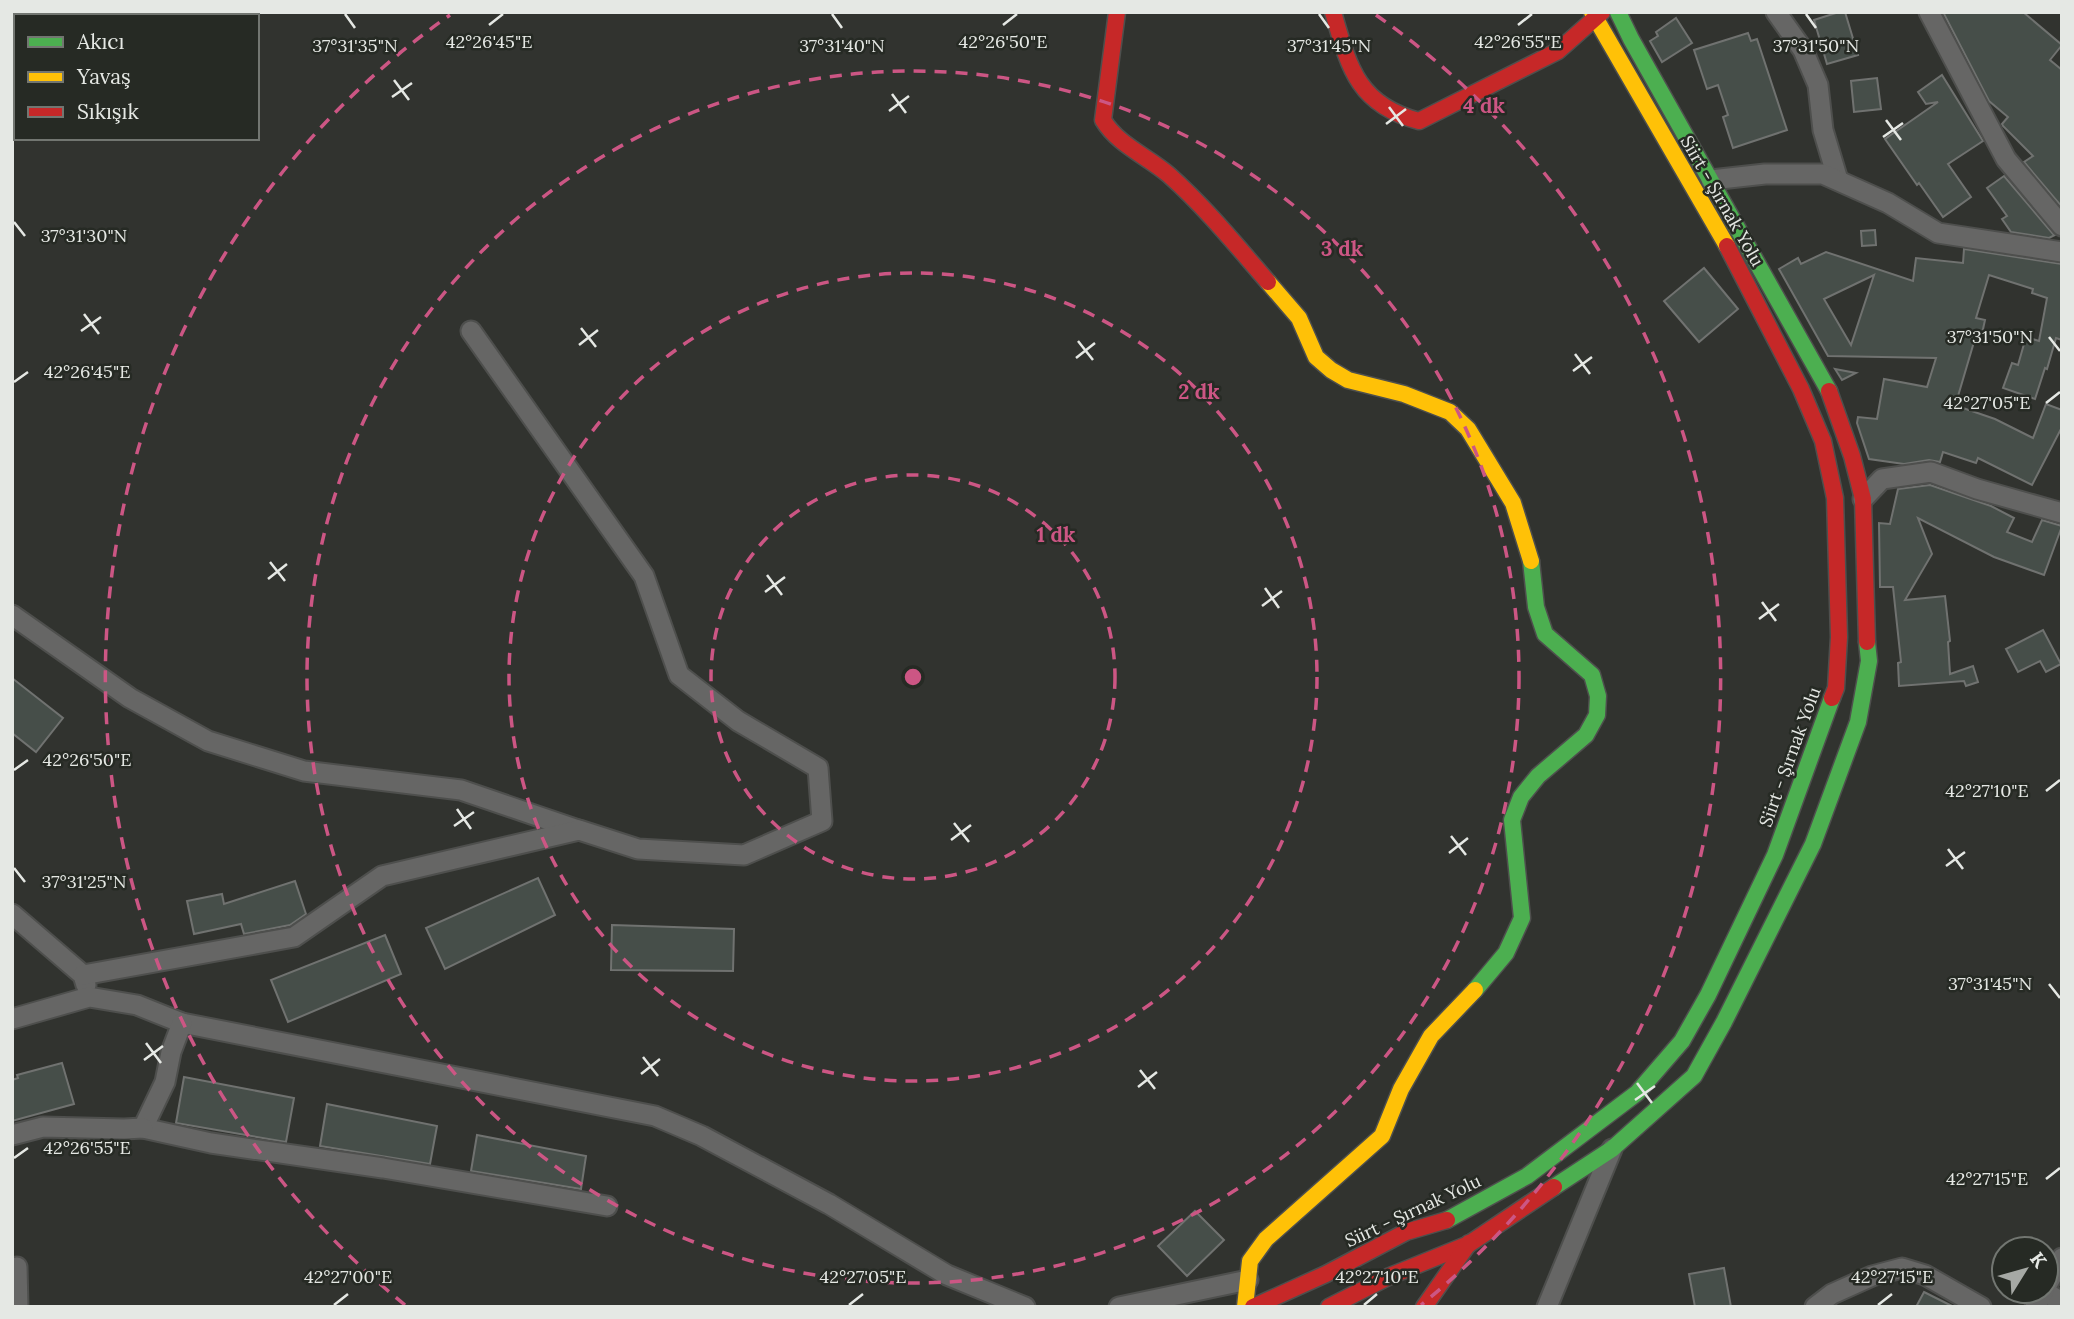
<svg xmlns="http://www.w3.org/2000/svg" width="2074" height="1319" font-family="Lora,serif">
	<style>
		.building { fill: #464e49; stroke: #707270; stroke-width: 2; fill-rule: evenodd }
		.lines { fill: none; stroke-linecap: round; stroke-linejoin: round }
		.street-casing { stroke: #4e4f4d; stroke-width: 23 }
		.fast-casing { stroke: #4e4f4d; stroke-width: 19 }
		.slow-casing { stroke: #4e4f4d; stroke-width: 19 }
		.jam-casing { stroke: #4e4f4d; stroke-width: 19 }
		.street { stroke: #666665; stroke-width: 19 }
		.fast { stroke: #4caf50; stroke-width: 16 }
		.slow { stroke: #ffc107; stroke-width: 16 }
		.jam { stroke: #c62828; stroke-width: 16 }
		.ticks { fill: none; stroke: #e5e8e4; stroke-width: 2.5 }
		.ring { fill: none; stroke: #cc5684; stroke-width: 3.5; stroke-dasharray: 12 9 }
		.labels { text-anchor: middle; stroke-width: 5; stroke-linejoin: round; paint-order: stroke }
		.street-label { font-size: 18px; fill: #e5e8e4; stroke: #262a24 }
		.ticks-label { font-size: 18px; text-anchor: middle; fill: #e5e8e4; stroke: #262a24; stroke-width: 5; stroke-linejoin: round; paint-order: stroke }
		.centre { fill: #cc5684; stroke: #262a24; stroke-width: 3.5 }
		.ring-label { font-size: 21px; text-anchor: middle; font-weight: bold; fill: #cc5684; stroke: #262a24; stroke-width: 5; stroke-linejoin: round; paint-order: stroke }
	</style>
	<rect width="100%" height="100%" fill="#31332f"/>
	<!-- building -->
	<g class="building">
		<path d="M1839 12H1845L1858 55 1827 64 1814 20Z"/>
		<path d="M1943 12H2023L2062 45 2050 60 2062 70V207L2024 162 2033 156 2003 126 2002 124 2008 117 1989 101Z"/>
		<path d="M1676 18 1692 43 1662 62 1650 41 1658 36 1656 32Z"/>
		<path d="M1748 33 1751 41 1757 39 1787 130 1733 148 1723 117 1728 115 1718 85 1707 89 1694 50Z"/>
		<path d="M1942 75 1983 141 1948 164 1971 197 1943 217 1919 183 1917 185 1885 139 1938 102 1926 104 1918 92Z"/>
		<path d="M1877 78 1881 109 1854 112 1851 81Z"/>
		<path d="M2004 176 2053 234 2055 235 2049 238 2011 232 2002 219 2007 216 1987 188Z"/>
		<path d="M1875 230 1876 245 1862 246 1861 231Z"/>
		<path d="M1964 249 2062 264V340L2056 338 2047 369 2045 368 2035 399 2003 388 2012 363 2018 365 2026 337 2039 341 2047 298 2032 293 2033 289 1989 275 1976 318 1985 320 1980 343 1974 342 1956 403 1957 406 1995 419 2033 438 2046 404 2062 410V427L2032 485 1978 458 1976 463 1943 452 1940 462 1929 460 1904 464 1869 459 1857 423 1858 417 1877 419 1884 379 1927 387 1936 358 1828 356 1779 269 1798 258 1801 264 1826 252 1913 281 1916 258 1963 263ZM1874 275 1851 345 1824 299Z"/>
		<path d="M1704 268 1738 309 1699 342 1664 301Z"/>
		<path d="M1835 369 1856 373 1842 380Z"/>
		<path d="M1930 485 1991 506 2014 518 2007 532 2032 542 2042 520 2062 526 2044 575 1994 557 1918 518 1932 554 1905 600 1945 596 1950 641 1948 642 1950 674 1973 666 1978 682 1966 686 1964 681 1899 686 1898 663 1901 662 1893 587H1880L1879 523 1890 524 1898 489Z"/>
		<path d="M2043 630 2061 664 2046 672 2040 661 2018 672 2006 649Z"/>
		<path d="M12 678 63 718 36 752 12 733Z"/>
		<path d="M538 878 555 915 445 969 426 928Z"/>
		<path d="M295 881 306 914 290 925 244 934 241 924 194 934 187 901 222 894 224 904Z"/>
		<path d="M612 925 734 929 733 971 611 970Z"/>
		<path d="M385 935 401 974 288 1022 271 980Z"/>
		<path d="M62 1063 74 1104 12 1121V1080L18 1078 17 1075Z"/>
		<path d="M184 1077 294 1098 286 1142 176 1123Z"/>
		<path d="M327 1104 437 1126 430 1164 320 1146Z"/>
		<path d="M477 1135 586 1156 581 1189 471 1171Z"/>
		<path d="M1195 1211 1224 1240 1187 1276 1158 1246Z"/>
		<path d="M1724 1268 1731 1307H1695L1689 1274Z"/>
		<path d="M1924 1292 1954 1307H1916Z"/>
	</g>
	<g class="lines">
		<defs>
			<g id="street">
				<path d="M1776 12 1803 50 1818 85 1823 130 1838 180"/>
				<path d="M1929 12 2006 159 2062 226"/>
				<path d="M1711 180 1765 174H1823L1888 203 1938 233 2062 252"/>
				<path d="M1863 499 1882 479 1931 472 1977 489 2062 513"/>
				<path d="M12 615 130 698 208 741 304 771 461 790 578 830"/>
				<path d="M12 914 83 975 86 985"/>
				<path d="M83 975 294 937 382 876 579 830 638 849 744 855 822 821 818 768 738 721 679 675 644 576 471 331"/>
				<path d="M12 1019 89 997 137 1005 182 1023 655 1116 702 1136 829 1204 947 1275 1025 1307"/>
				<path d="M182 1023 171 1052 165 1082 143 1128 211 1143 383 1168 607 1206"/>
				<path d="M12 1135 43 1127 124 1129 143 1128"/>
				<path d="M17 1267 18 1307"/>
				<path d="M2046 1287 2062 1258"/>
				<path d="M2043 1291 2062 1302"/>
				<path d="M1119 1307 1248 1280"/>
				<path d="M1547 1307 1612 1149"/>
				<path d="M1815 1307 1832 1294 1872 1276 1902 1268 1925 1275 1981 1307"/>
				<path d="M2035 1307 2044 1291"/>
			</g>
			<g id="fast">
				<path d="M1618 12 1631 39 1829 391"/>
				<path d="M1475 990 1506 953 1522 918 1512 820 1521 797 1538 776 1586 735 1597 715 1598 696 1592 675 1545 634 1536 607 1531 561"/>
				<path d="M1554 1187 1612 1149 1694 1076 1724 1022 1813 844 1858 722 1869 661 1867 642"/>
				<path d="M1447 1220 1527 1176 1637 1093 1682 1041 1708 995 1775 855 1832 698"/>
			</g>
			<g id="slow">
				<path d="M1592 12 1727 246"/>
				<path d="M1268 282 1299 318 1316 357 1331 370 1348 380 1404 394 1450 412 1468 429 1513 503 1531 561"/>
				<path d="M1245 1307 1250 1261 1266 1239 1382 1136 1401 1089 1431 1036 1475 990"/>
			</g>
			<g id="jam">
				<path d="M1117 12 1103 120C1118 145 1147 156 1169 175 1205 207 1236 245 1268 282"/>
				<path d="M1333 12C1349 68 1358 105 1419 121L1558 51 1602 12"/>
				<path d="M1727 246 1801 389 1823 441 1835 498 1839 637 1836 688 1832 698"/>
				<path d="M1829 391 1852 456 1863 499 1867 642"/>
				<path d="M1253 1307 1326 1274 1406 1232 1447 1220"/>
				<path d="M1329 1307 1390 1276 1469 1244 1554 1187"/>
				<path d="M1424 1307 1469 1243"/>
			</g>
		</defs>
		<!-- street casing -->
		<use href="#street" class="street-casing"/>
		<!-- fast casing -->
		<use href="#fast" class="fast-casing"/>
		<!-- slow casing -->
		<use href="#slow" class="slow-casing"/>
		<!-- jam casing -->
		<use href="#jam" class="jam-casing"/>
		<!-- street -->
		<use href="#street" class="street"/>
		<!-- fast -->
		<use href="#fast" class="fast"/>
		<!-- slow -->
		<use href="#slow" class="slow"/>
		<!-- jam -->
		<use href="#jam" class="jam"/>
	</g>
	<!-- ticks -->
	<path class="ticks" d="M345 14 355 28M832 14 842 28M1319 14 1329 28M1806 14 1816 28M489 25 503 14M1003 25 1017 14M1518 25 1532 14M394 80 409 100M892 94 906 113M392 97 412 83M1389 107 1403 126M889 111 909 96M1886 120 1901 140M1386 124 1406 109M1883 137 1903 123M14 222 25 236M84 314 99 334M581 328 596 347M81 331 101 317M2049 337 2060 351M1078 341 1093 360M579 345 598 330M1575 354 1590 374M1076 358 1095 343M1573 371 1592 357M14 382 28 372M2046 403 2060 392M270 562 285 581M767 575 782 595M268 579 287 564M1265 588 1279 608M765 592 785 577M1762 602 1776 621M1262 606 1282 591M1759 619 1779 604M14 770 28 760M2046 791 2060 780M457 809 471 829M954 823 969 842M454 826 474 812M1451 836 1466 855M951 840 971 825M1948 849 1963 869M1449 853 1468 838M1946 866 1965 852M14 868 25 882M2049 984 2060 998M146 1043 161 1063M643 1057 658 1076M144 1060 163 1046M1140 1070 1155 1089M641 1074 660 1059M1637 1083 1652 1103M1138 1087 1157 1072M1635 1100 1655 1086M14 1158 28 1148M2046 1179 2060 1168M334 1305 348 1294M849 1305 863 1294M1364 1305 1377 1294M1878 1305 1892 1294"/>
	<!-- distance rings -->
	<g class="ring">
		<circle cx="913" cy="677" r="202"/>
		<circle cx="913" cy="677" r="404"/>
		<circle cx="913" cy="677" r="606"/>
		<path d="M405 1305A808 808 0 0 1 450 15M1376 15A808 808 0 0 1 1421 1305"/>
	</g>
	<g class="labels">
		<!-- street labels -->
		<g class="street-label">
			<text transform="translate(1722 201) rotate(60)" y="6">Siirt - Şırnak Yolu</text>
			<text transform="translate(1790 757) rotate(-70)" y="6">Siirt - Şırnak Yolu</text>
			<text transform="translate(1413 1211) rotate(-25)" y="6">Siirt - Şırnak Yolu</text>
		</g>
	</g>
	<g class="ticks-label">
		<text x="489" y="48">42°26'45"E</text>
		<text x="1003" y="48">42°26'50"E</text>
		<text x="1518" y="48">42°26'55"E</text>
		<text x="355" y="52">37°31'35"N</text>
		<text x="842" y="52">37°31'40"N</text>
		<text x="1329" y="52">37°31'45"N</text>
		<text x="1816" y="52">37°31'50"N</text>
		<text x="84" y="242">37°31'30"N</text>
		<text x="1990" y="343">37°31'50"N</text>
		<text x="87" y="378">42°26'45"E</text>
		<text x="1987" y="409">42°27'05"E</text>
		<text x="87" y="766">42°26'50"E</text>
		<text x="1987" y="797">42°27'10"E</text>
		<text x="84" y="888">37°31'25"N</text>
		<text x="1990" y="990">37°31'45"N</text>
		<text x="87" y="1154">42°26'55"E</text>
		<text x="1987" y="1185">42°27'15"E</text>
		<text x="348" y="1283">42°27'00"E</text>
		<text x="863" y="1283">42°27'05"E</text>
		<text x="1377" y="1283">42°27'10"E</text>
		<text x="1892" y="1283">42°27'15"E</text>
	</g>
	<circle cx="913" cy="677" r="10" class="centre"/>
	<g class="ring-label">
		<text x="1484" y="113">4 dk</text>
		<text x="1342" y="256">3 dk</text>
		<text x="1199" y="399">2 dk</text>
		<text x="1056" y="542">1 dk</text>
	</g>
	<!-- border -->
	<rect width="2074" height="1319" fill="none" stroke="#e5e8e4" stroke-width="28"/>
	<!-- legend -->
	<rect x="14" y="14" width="245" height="126" fill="#262a24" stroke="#727671" stroke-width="2"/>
	<rect x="28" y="37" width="35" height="10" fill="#4caf50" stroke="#727671" stroke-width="2"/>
	<text x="77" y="49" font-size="21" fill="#e5e8e4">Akıcı</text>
	<rect x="28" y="72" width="35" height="10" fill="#ffc107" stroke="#727671" stroke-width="2"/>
	<text x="77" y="84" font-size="21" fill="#e5e8e4">Yavaş</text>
	<rect x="28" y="107" width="35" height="10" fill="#c62828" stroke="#727671" stroke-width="2"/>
	<text x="77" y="119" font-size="21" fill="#e5e8e4">Sıkışık</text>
	<!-- north arrow -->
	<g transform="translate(2025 1270) rotate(53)"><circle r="33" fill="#262a24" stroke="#727671" stroke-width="2"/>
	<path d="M0-5L12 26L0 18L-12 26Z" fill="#a6a9a5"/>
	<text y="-10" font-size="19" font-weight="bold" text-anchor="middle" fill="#e5e8e4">K</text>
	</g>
</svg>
